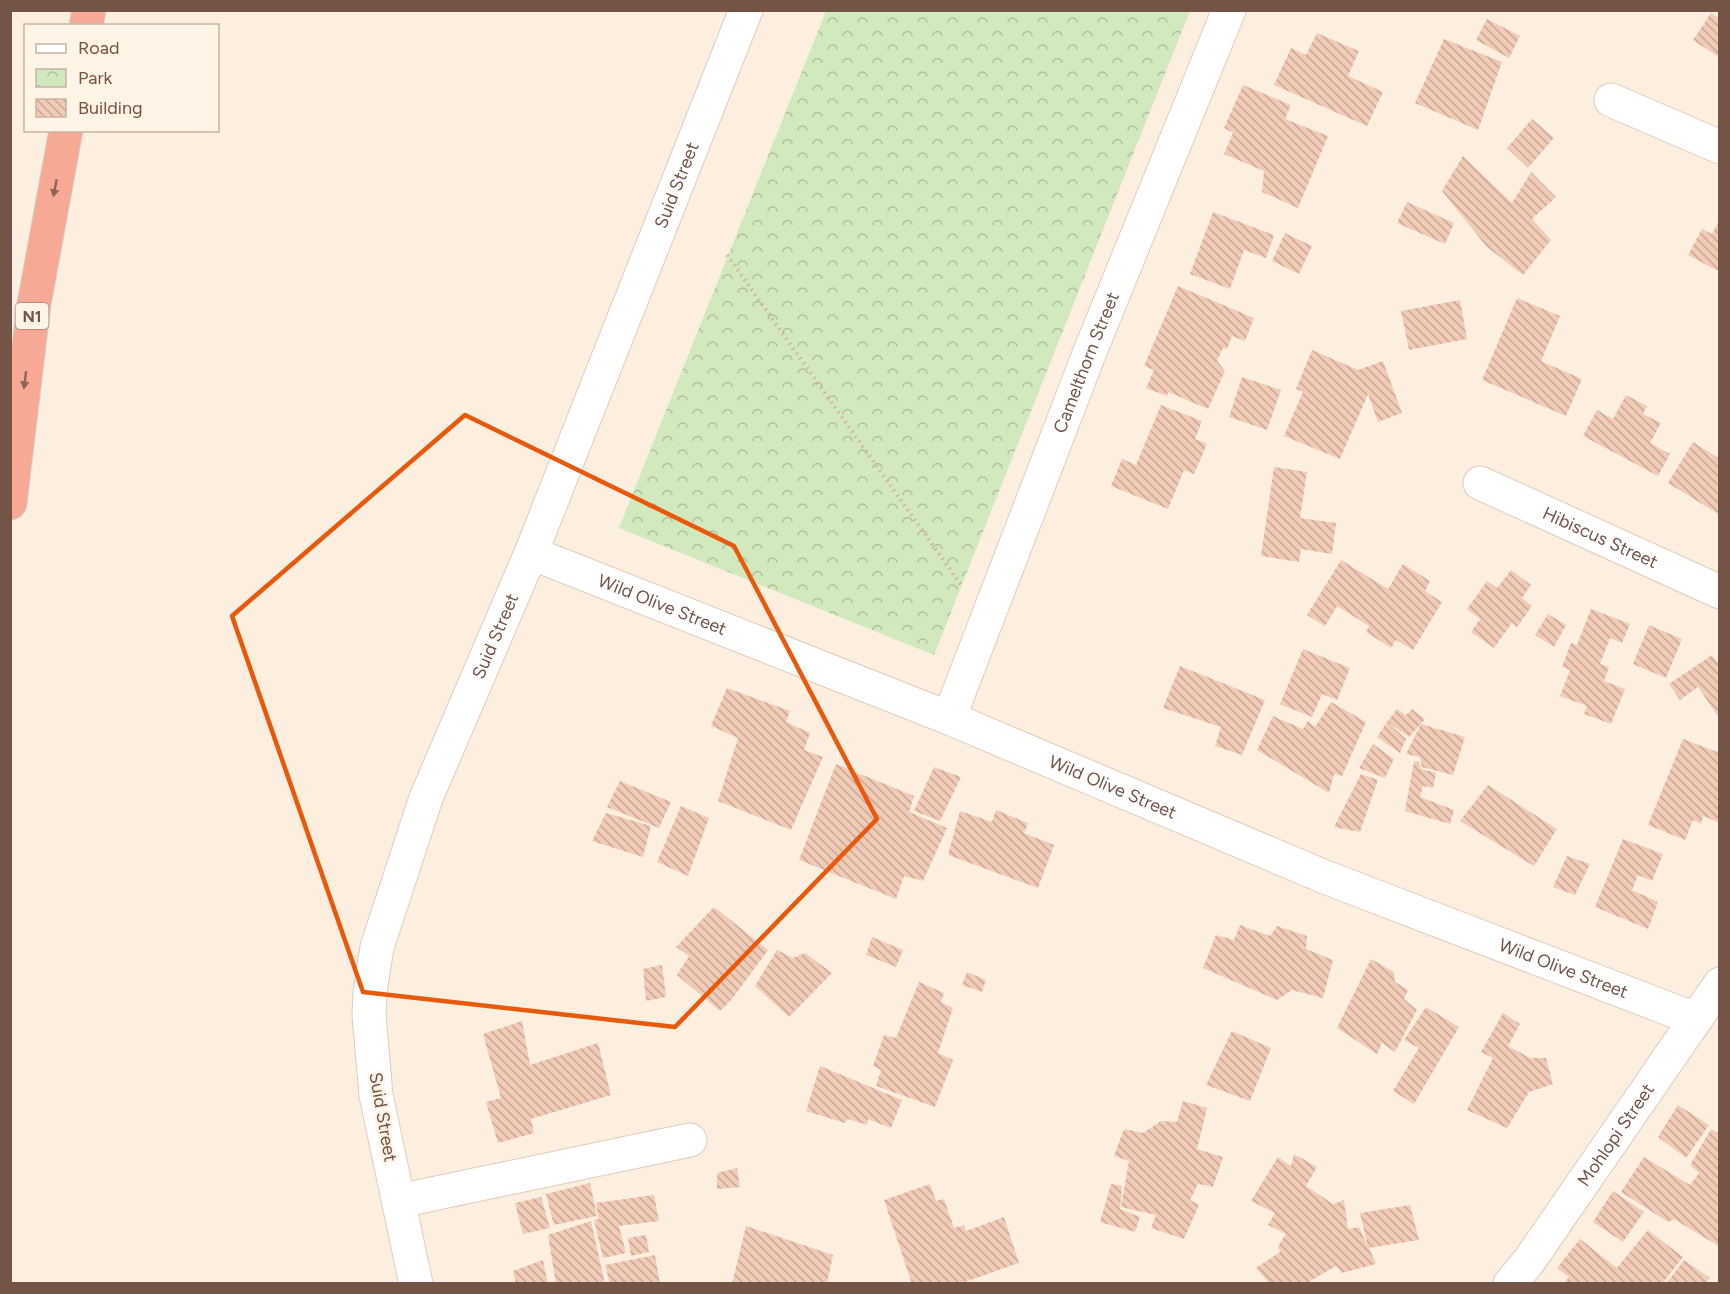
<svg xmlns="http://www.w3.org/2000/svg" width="1730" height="1294" font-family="Figtree,sans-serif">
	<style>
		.park { fill: url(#park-crowns) }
		.building { fill: url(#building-back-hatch) }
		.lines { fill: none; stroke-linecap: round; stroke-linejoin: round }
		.minor-casing { stroke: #e0cbbc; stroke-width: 35 }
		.highway-casing { stroke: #d8cfcb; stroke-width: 35 }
		.path { stroke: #d6ae9b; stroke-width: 4; stroke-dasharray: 1.5 4.5; stroke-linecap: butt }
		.minor { stroke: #fff; stroke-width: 33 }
		.highway { stroke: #f8a995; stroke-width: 33 }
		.oneway { fill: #8e6557 }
		.marked { fill: none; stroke: #e8590c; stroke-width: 4.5; stroke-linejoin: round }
		.labels { text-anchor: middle; stroke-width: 5; stroke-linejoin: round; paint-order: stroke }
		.shield { fill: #fff4e6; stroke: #9d8477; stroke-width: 1.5 }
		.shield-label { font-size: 16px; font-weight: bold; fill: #735447 }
		.street-label { font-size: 18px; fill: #735447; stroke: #fff4e6 }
	</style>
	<defs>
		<pattern id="park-crowns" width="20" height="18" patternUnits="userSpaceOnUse" patternTransform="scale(1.5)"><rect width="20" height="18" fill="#d2e9be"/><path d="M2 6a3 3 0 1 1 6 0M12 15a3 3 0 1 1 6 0" fill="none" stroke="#afbf9c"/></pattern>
		<pattern id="building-back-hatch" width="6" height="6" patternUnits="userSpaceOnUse" patternTransform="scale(1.5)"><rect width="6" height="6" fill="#f2cbb7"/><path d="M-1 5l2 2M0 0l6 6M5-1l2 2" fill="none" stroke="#c8a797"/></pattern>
	</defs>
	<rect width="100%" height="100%" fill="#fcefdf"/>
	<!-- park -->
	<path class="park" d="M826 11H1190L934 655 619 528Z"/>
	<!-- building -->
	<g class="building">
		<path d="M1711 13 1720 19V58L1693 40Z"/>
		<path d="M1487 19 1520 36 1509 58 1476 40Z"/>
		<path d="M1317 33 1359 51 1348 76 1383 92 1367 126 1274 85 1291 48 1306 55Z"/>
		<path d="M1444 39 1502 62 1478 130 1415 103Z"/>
		<path d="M1243 85 1291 105 1285 119 1328 136 1298 208 1262 192 1264 171 1224 154 1233 133 1224 128Z"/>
		<path d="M1532 119 1554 138 1528 168 1507 148Z"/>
		<path d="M1463 156 1512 203 1531 172 1556 197 1532 219 1551 240 1523 275 1487 247 1442 191Z"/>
		<path d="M1407 202 1454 223 1445 244 1397 223Z"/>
		<path d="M1213 212 1274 235 1266 258 1244 250 1230 289 1190 274Z"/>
		<path d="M1720 219V272L1688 255 1702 229 1712 234Z"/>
		<path d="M1285 233 1312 246 1299 274 1272 261Z"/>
		<path d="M1178 286 1254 318 1245 341 1232 336 1227 349 1223 348 1217 361 1225 371 1208 409 1168 392 1167 396 1146 388 1154 370 1144 366Z"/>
		<path d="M1517 298 1560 316 1541 361 1582 379 1566 416 1482 380Z"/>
		<path d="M1460 300 1467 339 1409 350 1401 311Z"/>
		<path d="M1312 350 1358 370 1383 361 1402 413 1378 422 1368 394 1340 459 1284 436 1303 392 1296 389Z"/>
		<path d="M1242 377 1281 390 1267 430 1229 417Z"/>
		<path d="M1626 395 1647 406 1643 414 1661 423 1650 443 1670 454 1658 476 1583 436 1597 410 1613 419Z"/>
		<path d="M1161 405 1202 421 1195 439 1207 444 1194 474 1184 470 1168 509 1111 486 1122 459 1136 465Z"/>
		<path d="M1693 442 1720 459V515L1668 483Z"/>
		<path d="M1274 467 1307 472 1300 518 1336 523 1332 554 1301 549 1299 562 1261 556Z"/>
		<path d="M1341 560 1388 589 1403 564 1430 581 1425 591 1442 602 1413 650 1396 640 1391 648 1366 632 1369 626 1337 606 1325 626 1307 615Z"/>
		<path d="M1511 570 1531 585 1522 598 1532 606 1517 627 1512 623 1494 648 1471 632 1480 619 1467 609 1487 581 1497 588Z"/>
		<path d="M1591 609 1630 624 1622 643 1610 638 1600 664 1609 667 1604 681 1625 689 1611 724 1584 714 1587 706 1560 696 1570 670 1562 667 1571 643 1577 645Z"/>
		<path d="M1548 614 1566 625 1554 647 1535 635Z"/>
		<path d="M1649 625 1682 639 1666 678 1633 664Z"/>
		<path d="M1303 649 1350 668 1337 700 1322 694 1312 717 1280 704Z"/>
		<path d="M1712 655 1720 666V719L1698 687 1680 700 1669 684Z"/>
		<path d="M1180 666 1265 700 1242 755 1215 746 1221 727 1163 708Z"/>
		<path d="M727 688 790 711 786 722 810 733 804 750 823 757 791 830 718 801 738 738 711 726Z"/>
		<path d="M1331 702 1366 722 1342 776 1334 774 1329 793 1257 750 1273 716 1303 729 1308 721 1315 727Z"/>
		<path d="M1397 709 1406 715 1412 709 1425 719 1409 737 1387 722Z"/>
		<path d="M1387 722 1406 739 1400 753 1377 737Z"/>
		<path d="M1421 724 1465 737 1453 775 1422 767 1420 757 1406 754Z"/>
		<path d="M1683 739 1720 753 1718 790 1720 791V823L1703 816 1701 824 1693 820 1685 840 1648 825Z"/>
		<path d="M1373 744 1394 759 1385 778 1359 768Z"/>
		<path d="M1414 761 1419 762 1421 769 1436 773 1433 788 1423 786 1420 797 1454 810 1450 824 1405 811Z"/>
		<path d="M836 764 914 796 909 812 947 828 923 881 904 876 896 899 799 860Z"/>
		<path d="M934 767 961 777 940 821 914 811Z"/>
		<path d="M1361 774 1378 780 1360 832 1334 827Z"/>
		<path d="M620 781 671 802 659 828 607 807Z"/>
		<path d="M1488 785 1557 829 1534 866 1460 821Z"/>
		<path d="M681 806 709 818 688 876 657 862Z"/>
		<path d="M996 810 1028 823 1024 833 1054 845 1038 888 948 855 960 811 992 822Z"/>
		<path d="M606 813 651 826 643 857 592 841Z"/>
		<path d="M1623 839 1663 854 1652 881 1638 875 1632 890 1658 902 1648 929 1595 907Z"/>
		<path d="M1567 856 1590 864 1575 895 1553 887Z"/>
		<path d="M714 907 768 950 732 999 720 1011 677 975 689 956 676 947Z"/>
		<path d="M1240 925 1270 936 1277 926 1307 936 1306 949 1333 960 1323 998 1292 990 1277 1000 1203 968 1216 935 1234 940Z"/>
		<path d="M872 937 903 950 896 967 866 955Z"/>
		<path d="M777 950 793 958 805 953 832 973 789 1017 755 986Z"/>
		<path d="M1371 959 1394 972 1395 982 1408 990 1404 999 1417 1010 1395 1052 1382 1043 1377 1054 1337 1028Z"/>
		<path d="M662 965 666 997 646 1001 643 969Z"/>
		<path d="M967 972 986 980 982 992 962 985Z"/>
		<path d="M919 982 944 993 941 1002 953 1008 938 1053 953 1060 935 1107 876 1086 881 1070 873 1066 884 1035 896 1038Z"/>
		<path d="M1426 1007 1459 1027 1414 1104 1393 1091 1419 1048 1404 1040Z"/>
		<path d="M1503 1013 1520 1024 1508 1046 1530 1058H1546L1553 1084 1529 1092 1507 1128 1467 1110 1493 1058 1481 1052Z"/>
		<path d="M522 1021 530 1065 598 1043 611 1095 531 1119 534 1133 498 1143 486 1102 501 1098 483 1034Z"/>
		<path d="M1232 1031 1271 1048 1250 1101 1206 1085Z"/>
		<path d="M820 1066 902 1100 891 1128 868 1119 867 1125 848 1119 845 1123 806 1111Z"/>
		<path d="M1183 1101 1207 1108 1197 1149 1223 1157 1213 1187 1198 1184 1190 1200 1199 1205 1184 1239 1151 1228 1156 1215 1121 1207 1129 1161 1114 1156 1124 1129 1143 1133 1161 1121 1177 1122Z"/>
		<path d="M1678 1105 1709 1125 1686 1158 1658 1137Z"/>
		<path d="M1711 1129 1720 1134V1247L1674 1219 1668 1222 1621 1192 1644 1157 1690 1185 1699 1173 1690 1165Z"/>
		<path d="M1294 1154 1317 1167 1306 1186 1333 1204 1344 1200 1348 1229 1359 1227 1368 1247 1360 1213 1410 1205 1419 1240 1369 1248 1376 1264 1342 1273 1336 1266 1305 1284H1270L1256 1268 1280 1252 1278 1246 1286 1234 1268 1225 1275 1213 1251 1201 1278 1157 1291 1166Z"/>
		<path d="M737 1168 740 1187 717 1189V1173Z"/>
		<path d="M590 1183 597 1216 554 1225 546 1194Z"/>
		<path d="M930 1184 936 1201 944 1199 954 1228 964 1225 966 1231 1004 1217 1019 1263 959 1284H912L884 1200Z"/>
		<path d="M1111 1184 1122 1186 1120 1211V1209L1140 1217 1135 1232 1100 1222Z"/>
		<path d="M1613 1191 1644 1212 1623 1242 1593 1222Z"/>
		<path d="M654 1195 659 1221 619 1226 626 1253 603 1258 594 1220 598 1219 599 1222 596 1203Z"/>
		<path d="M541 1197 550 1228 523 1234 515 1203Z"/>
		<path d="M591 1221 605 1284H556L548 1235Z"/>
		<path d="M746 1226 833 1255 827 1284H732Z"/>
		<path d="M1648 1230 1683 1257 1662 1284H1564L1569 1277 1557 1268 1580 1239 1617 1268Z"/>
		<path d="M646 1235 649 1252 631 1256 628 1238Z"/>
		<path d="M655 1255 660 1284H610L605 1265Z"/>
		<path d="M543 1260 548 1284H516L513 1271Z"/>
		<path d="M1684 1260 1710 1278 1705 1284H1666Z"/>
	</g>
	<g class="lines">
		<defs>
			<g id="minor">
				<path d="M1611 100 1720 147"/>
				<path id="s1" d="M1480 483 1720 592"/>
				<path id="s2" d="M531 553 949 718 1325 877 1695 1019"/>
				<path id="s3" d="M949 718 1089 354 1229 10"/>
				<path d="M399 1201 690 1140"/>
				<path id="s4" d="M416 1284 376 1095 369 1015 370 992 377 947 426 798 531 553 746 10"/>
				<path id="s5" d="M1510 1284 1529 1261 1720 984"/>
			</g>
			<g id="highway">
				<path d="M86 26 89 10"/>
				<path d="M10 503 34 304 66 130"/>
			</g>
		</defs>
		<!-- minor casing -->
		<use href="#minor" class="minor-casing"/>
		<!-- highway casing -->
		<use href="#highway" class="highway-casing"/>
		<!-- path -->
		<path class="path" d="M727 255 961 585"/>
		<!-- minor -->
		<use href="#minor" class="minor"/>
		<!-- highway -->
		<use href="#highway" class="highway"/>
	</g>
	<!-- one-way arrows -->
	<defs><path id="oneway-solid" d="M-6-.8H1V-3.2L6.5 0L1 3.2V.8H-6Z" transform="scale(1.5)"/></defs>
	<g class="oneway">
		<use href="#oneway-solid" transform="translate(55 188) rotate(101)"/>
		<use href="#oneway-solid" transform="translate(25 380) rotate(97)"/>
	</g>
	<!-- marked area -->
	<path class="marked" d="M465 415 734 546 877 819 675 1027 363 992 232 616Z"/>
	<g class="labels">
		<!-- shield labels -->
		<rect class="shield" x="15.5" y="303" width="33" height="26" rx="4.5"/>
		<g class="shield-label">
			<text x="32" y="322">N1</text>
		</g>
		<!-- street labels -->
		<g class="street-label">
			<text dy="6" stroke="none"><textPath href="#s4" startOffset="1161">Suid Street</textPath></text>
			<text dy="6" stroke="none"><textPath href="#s3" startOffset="381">Camelthorn Street</textPath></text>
			<text dy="6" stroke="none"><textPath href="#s1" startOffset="132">Hibiscus Street</textPath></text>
			<text dy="6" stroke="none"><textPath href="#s2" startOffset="141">Wild Olive Street</textPath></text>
			<text dy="6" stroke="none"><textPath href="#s4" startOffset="675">Suid Street</textPath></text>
			<text dy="6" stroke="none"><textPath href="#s2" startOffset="627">Wild Olive Street</textPath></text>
			<text dy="6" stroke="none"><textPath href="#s2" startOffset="1113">Wild Olive Street</textPath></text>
			<text transform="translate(383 1117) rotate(80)" y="6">Suid Street</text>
			<text dy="6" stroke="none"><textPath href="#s5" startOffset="183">Mohlopi Street</textPath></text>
		</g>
	</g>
	<!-- border -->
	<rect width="1730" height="1294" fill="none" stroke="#735447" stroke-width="24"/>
	<!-- legend -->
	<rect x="24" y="24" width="195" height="108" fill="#fff4e6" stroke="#c7b4a6" stroke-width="1.5"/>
	<rect x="36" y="44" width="30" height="9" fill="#ffffff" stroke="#c7b4a6" stroke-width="1.5"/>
	<text x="78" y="54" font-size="18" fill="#735447">Road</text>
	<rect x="36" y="69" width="30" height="18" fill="url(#park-crowns)" stroke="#c7b4a6" stroke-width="1.5"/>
	<text x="78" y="84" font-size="18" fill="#735447">Park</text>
	<rect x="36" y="99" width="30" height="18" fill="url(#building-back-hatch)" stroke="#c7b4a6" stroke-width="1.5"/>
	<text x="78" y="114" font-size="18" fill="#735447">Building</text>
</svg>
